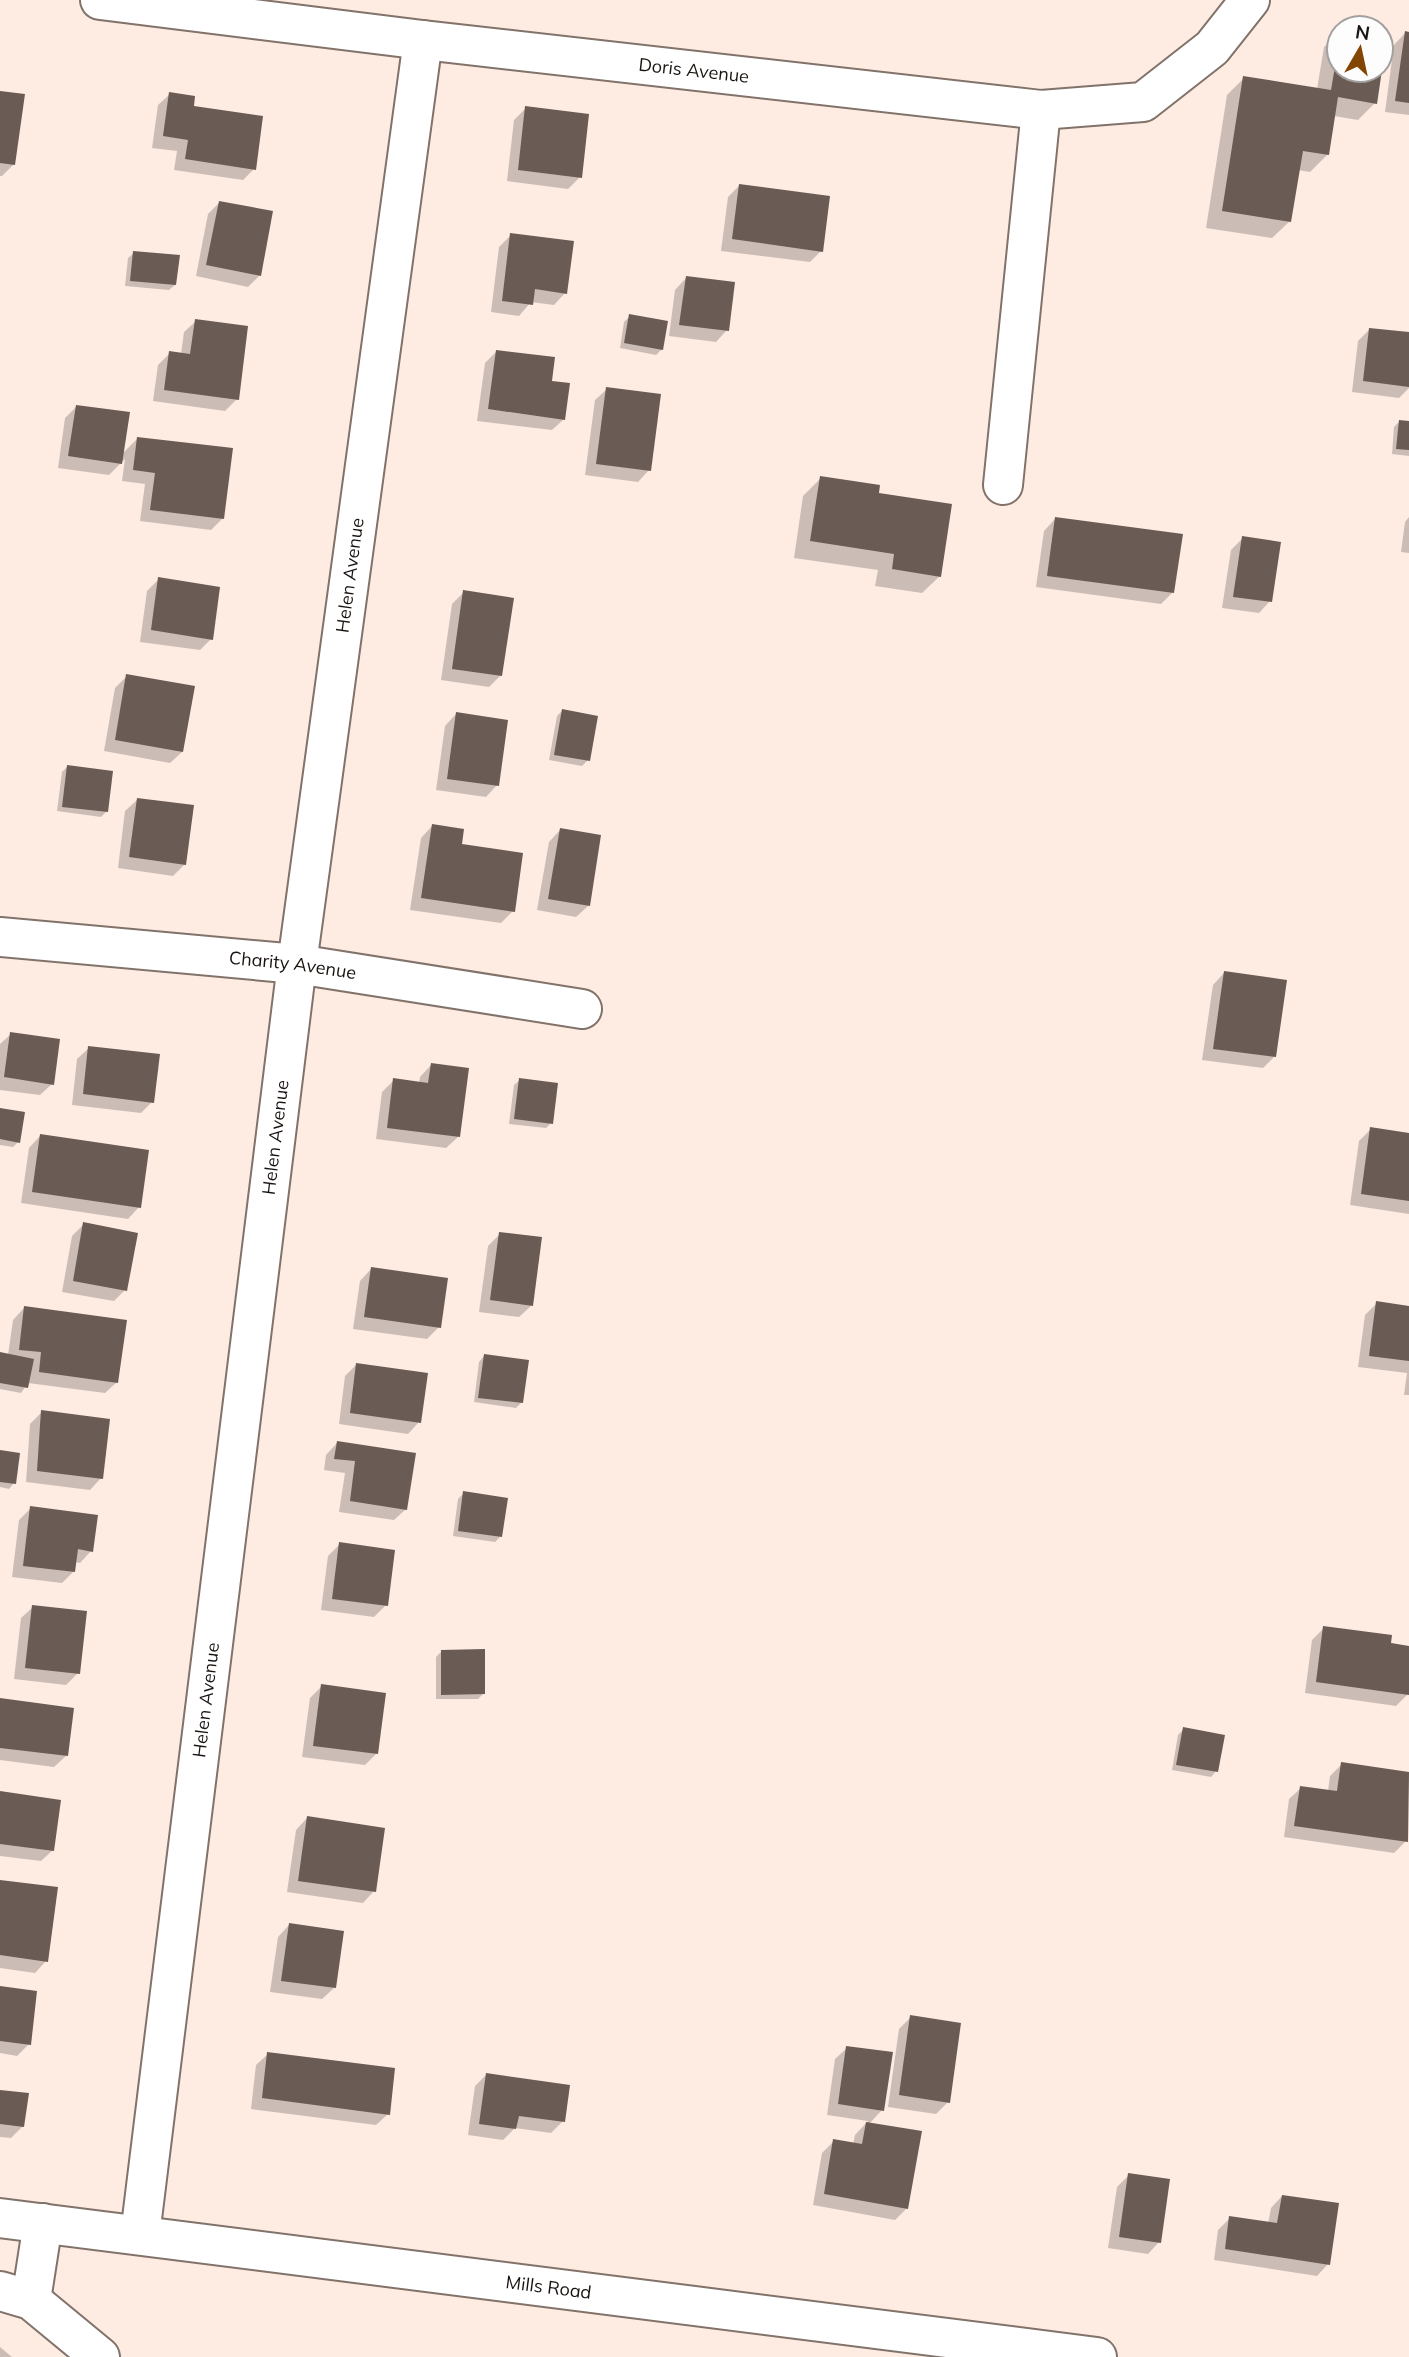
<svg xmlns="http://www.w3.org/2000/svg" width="1409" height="2357" font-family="Mulish,sans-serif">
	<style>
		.shadow { fill: #0003 }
		.building { fill: #6a5b54 }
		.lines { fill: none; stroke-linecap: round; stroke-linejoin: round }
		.minor-casing { stroke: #81726a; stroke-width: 42 }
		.minor { stroke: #fff; stroke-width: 38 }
		.labels { text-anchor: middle; stroke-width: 7; stroke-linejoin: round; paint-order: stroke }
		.street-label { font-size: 18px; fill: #1a1411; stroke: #fdfdfd }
	</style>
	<rect width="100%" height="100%" fill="#feece3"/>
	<!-- shadow -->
	<g class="shadow">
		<path d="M1339 32V70H1380L1375 103 1358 120 1334 116 1328 154 1310 172 1298 170 1290 221 1272 238 1206 228 1227 95 1244 78 1317 89 1324 47Z"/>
		<path d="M1405 33H1409V115L1385 112 1394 45Z"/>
		<path d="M0 92 14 164 2 176H0Z"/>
		<path d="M170 94 192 108 254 169 243 180 174 170 177 151 152 148 158 105Z"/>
		<path d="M526 108 580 177 568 189 507 181 514 120Z"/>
		<path d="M740 185 821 251 810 262 721 251 728 197Z"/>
		<path d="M219 203 260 275 248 287 196 276 208 214Z"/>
		<path d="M511 235 565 293 554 305 531 302 519 316 491 312 499 247Z"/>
		<path d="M134 253 175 285 169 290 125 286 128 258Z"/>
		<path d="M686 278 727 330 716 342 669 336 675 290Z"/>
		<path d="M630 316 662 349 656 355 620 348 624 322Z"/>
		<path d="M196 321 237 399 225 411 153 401 158 365 170 353 181 354 184 332Z"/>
		<path d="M1370 329 1409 334V388L1399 398 1352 392 1358 341Z"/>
		<path d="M497 351 550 383 564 419 552 430 477 421 485 363Z"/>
		<path d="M607 389 649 470 638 482 585 475 595 400Z"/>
		<path d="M76 407 122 454 138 438 222 519 211 530 140 521 145 484 122 481 125 459 109 475 58 468 65 418Z"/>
		<path d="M1399 422H1409V456L1392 454 1394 427Z"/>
		<path d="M821 478 940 576 922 593 875 586 878 570 794 558 803 496Z"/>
		<path d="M1409 517V553L1401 552 1405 522Z"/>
		<path d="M1055 519 1173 592 1161 604 1036 587 1044 531Z"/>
		<path d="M1243 538 1270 601 1259 613 1222 608 1231 550Z"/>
		<path d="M159 579 211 639 200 650 140 642 147 591Z"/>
		<path d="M464 592 501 675 489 687 441 680 452 604Z"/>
		<path d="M127 676 182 752 170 763 104 751 115 688Z"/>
		<path d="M562 711 588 760 582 766 549 760 557 716Z"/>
		<path d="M456 714 497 785 486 797 436 790 445 726Z"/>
		<path d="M68 766 106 812 101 817 57 811 62 772Z"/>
		<path d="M137 800 185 864 173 876 118 868 125 811Z"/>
		<path d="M432 826 460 845 513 911 501 923 410 910 421 838Z"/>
		<path d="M560 830 599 836 588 906 576 917 537 910 549 842Z"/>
		<path d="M1224 973 1275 1056 1263 1068 1202 1060 1213 985Z"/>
		<path d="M11 1034 52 1084 40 1095 0 1090V1044Z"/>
		<path d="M89 1048 152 1102 141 1113 72 1105 77 1059Z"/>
		<path d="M431 1065 458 1137 446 1148 376 1139 382 1092 394 1080 419 1083 420 1077Z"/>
		<path d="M520 1080 551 1123 546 1128 509 1124 514 1085Z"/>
		<path d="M0 1110 18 1142 13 1147 0 1145Z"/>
		<path d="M1371 1129 1409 1134V1214L1350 1205 1359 1141Z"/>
		<path d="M40 1136 139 1207 128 1219 21 1203 29 1148Z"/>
		<path d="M84 1224 125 1290 114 1301 62 1292 72 1236Z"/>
		<path d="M500 1234 531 1306 519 1317 479 1312 488 1246Z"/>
		<path d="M371 1269 439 1327 427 1339 353 1329 360 1281Z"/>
		<path d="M1377 1303 1409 1307V1395H1404L1407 1373 1358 1367 1365 1315Z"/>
		<path d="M24 1308 117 1382 105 1393 28 1383 21 1393 0 1389V1354L8 1355 13 1320Z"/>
		<path d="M484 1356 522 1402 516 1408 474 1402 479 1362Z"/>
		<path d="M357 1364 419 1422 408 1434 339 1424 345 1376Z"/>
		<path d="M42 1412 101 1478 90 1490 26 1482 30 1424Z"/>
		<path d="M337 1443 406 1509 394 1520 339 1512 345 1473 324 1470 326 1455Z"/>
		<path d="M0 1452 14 1483 9 1489 0 1487Z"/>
		<path d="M464 1493 500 1537 495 1542 453 1536 458 1499Z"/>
		<path d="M31 1508 91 1551 80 1563 75 1562 73 1572 62 1583 12 1577 19 1520Z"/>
		<path d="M340 1544 386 1605 374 1617 321 1610 328 1556Z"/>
		<path d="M33 1607 78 1673 66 1685 14 1679 21 1618Z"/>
		<path d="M1324 1628 1409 1647 1408 1694 1396 1706 1305 1693 1312 1640Z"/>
		<path d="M442 1651 483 1694 478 1699H436V1657Z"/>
		<path d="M322 1686 376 1754 365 1765 302 1757 310 1698Z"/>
		<path d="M0 1699 66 1756 54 1767 0 1760Z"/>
		<path d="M1184 1729 1216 1771 1211 1777 1172 1770 1178 1735Z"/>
		<path d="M1342 1764 1409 1773 1406 1841 1394 1853 1284 1837 1289 1799 1301 1788 1328 1791 1330 1776Z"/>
		<path d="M0 1793 53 1850 41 1861 0 1856Z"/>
		<path d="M307 1818 374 1891 363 1903 287 1892 296 1830Z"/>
		<path d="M0 1881 46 1961 35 1973 0 1968Z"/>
		<path d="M289 1925 334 1988 322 1999 270 1992 278 1937Z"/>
		<path d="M0 1988 29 2044 17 2056 0 2053Z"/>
		<path d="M911 2017 948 2102 936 2114 888 2107 899 2029Z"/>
		<path d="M847 2048 882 2110 869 2124 907 2208 895 2220 813 2205 822 2153 834 2141 853 2145 855 2135 868 2121 827 2115 835 2059Z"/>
		<path d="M268 2054 388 2114 376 2125 251 2109 256 2065Z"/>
		<path d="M486 2075 563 2121 551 2133 515 2128 503 2140 468 2135 475 2086Z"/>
		<path d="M0 2091 23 2126 11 2138 0 2137Z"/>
		<path d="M1129 2175 1159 2242 1148 2254 1108 2248 1117 2187Z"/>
		<path d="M1282 2196 1328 2264 1317 2276 1214 2260 1218 2230 1230 2218 1268 2224 1271 2208Z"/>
		<path d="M0 2347 12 2357H0Z"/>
	</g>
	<!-- building -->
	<g class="building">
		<path d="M1405 31 1409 32V103L1395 101Z"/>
		<path d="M1381 34 1387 35 1383 67H1381Z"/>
		<path d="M1338 49 1339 70H1382L1377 104 1338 97 1329 155 1303 151 1291 222 1222 211 1243 76 1331 90Z"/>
		<path d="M0 91 25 94 15 165 0 163Z"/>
		<path d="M169 92 195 96 194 106 263 116 256 170 185 159 188 140 163 136Z"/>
		<path d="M525 106 589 114 582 178 518 170Z"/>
		<path d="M739 184 830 196 823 252 732 239Z"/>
		<path d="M219 201 273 211 261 276 206 265Z"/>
		<path d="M510 233 574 241 567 294 535 289 533 305 502 301Z"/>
		<path d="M133 251 180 255 176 285 130 281Z"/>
		<path d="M686 276 735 282 729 331 679 325Z"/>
		<path d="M629 314 668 321 663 350 624 343Z"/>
		<path d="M195 319 248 326 239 400 164 390 169 351 190 354Z"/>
		<path d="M1369 328 1409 332V387L1363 381Z"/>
		<path d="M496 350 555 357 552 381 570 383 565 420 488 409Z"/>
		<path d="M606 387 661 394 651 471 596 464Z"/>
		<path d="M76 405 130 412 122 464 68 456Z"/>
		<path d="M1399 420 1409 421V450L1396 449Z"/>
		<path d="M137 437 233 448 224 519 150 510 155 473 133 470Z"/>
		<path d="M820 476 880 485 879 493 952 504 941 577 892 569 894 554 810 541Z"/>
		<path d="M1055 517 1183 534 1174 593 1047 576Z"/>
		<path d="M1242 536 1281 542 1272 602 1233 597Z"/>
		<path d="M158 577 220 587 213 640 151 630Z"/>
		<path d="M463 590 514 598 502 676 452 669Z"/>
		<path d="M126 674 195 686 183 752 115 740Z"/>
		<path d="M562 709 598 716 590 761 554 755Z"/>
		<path d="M456 712 508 720 499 786 447 779Z"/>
		<path d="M67 765 113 771 108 812 62 807Z"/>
		<path d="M137 798 194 805 186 865 129 857Z"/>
		<path d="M432 824 464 829 462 844 523 853 515 912 421 898Z"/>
		<path d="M560 828 601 835 590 906 548 899Z"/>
		<path d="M1224 971 1287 980 1276 1057 1213 1049Z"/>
		<path d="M10 1032 60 1039 54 1085 4 1077Z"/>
		<path d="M88 1046 160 1054 154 1103 83 1094Z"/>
		<path d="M431 1063 469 1068 460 1137 387 1128 393 1078 428 1083Z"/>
		<path d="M519 1078 558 1083 553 1124 514 1119Z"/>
		<path d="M0 1108 25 1112 20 1143 0 1139Z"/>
		<path d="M1370 1127 1409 1133V1201L1361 1194Z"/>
		<path d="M40 1134 149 1150 141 1208 32 1192Z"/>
		<path d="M83 1222 138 1233 127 1291 73 1281Z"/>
		<path d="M499 1232 542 1237 533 1306 490 1300Z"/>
		<path d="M371 1267 448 1278 441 1328 364 1317Z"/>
		<path d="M1376 1301 1409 1306V1361L1369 1356Z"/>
		<path d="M24 1306 127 1320 118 1383 39 1372 41 1352 19 1350Z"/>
		<path d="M0 1352 34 1359 28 1388 0 1383Z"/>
		<path d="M484 1354 529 1360 523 1403 478 1398Z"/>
		<path d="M356 1363 428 1373 421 1423 350 1413Z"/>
		<path d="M41 1410 110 1419 103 1479 37 1471Z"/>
		<path d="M337 1441 416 1453 407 1510 350 1501 355 1461 334 1459Z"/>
		<path d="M0 1450 20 1453 16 1484 0 1482Z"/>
		<path d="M463 1491 508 1498 502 1537 458 1531Z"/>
		<path d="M30 1506 98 1515 93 1552 78 1549 75 1572 23 1566Z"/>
		<path d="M339 1542 395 1550 388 1606 332 1599Z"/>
		<path d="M32 1605 87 1611 80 1674 25 1668Z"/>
		<path d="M1323 1626 1392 1635 1391 1643 1409 1646V1695L1316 1682Z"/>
		<path d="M485 1649V1694L441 1695V1650Z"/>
		<path d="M321 1684 386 1693 378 1754 313 1746Z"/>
		<path d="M0 1698 74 1708 68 1756 0 1748Z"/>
		<path d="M1183 1727 1225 1735 1218 1772 1176 1765Z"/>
		<path d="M1341 1762 1409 1772 1408 1842 1294 1826 1300 1786 1337 1791Z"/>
		<path d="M0 1791 61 1800 54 1851 0 1844Z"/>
		<path d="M307 1816 385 1828 376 1892 298 1881Z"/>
		<path d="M0 1880 58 1887 48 1962 0 1955Z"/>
		<path d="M289 1923 344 1931 336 1988 281 1981Z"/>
		<path d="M0 1986 37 1991 31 2045 0 2041Z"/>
		<path d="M910 2015 961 2023 950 2103 899 2095Z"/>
		<path d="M846 2046 893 2052 884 2111 838 2104Z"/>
		<path d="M267 2052 395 2068 390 2115 262 2098Z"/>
		<path d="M486 2073 570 2085 565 2122 519 2116 516 2129 479 2124Z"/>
		<path d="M0 2090 29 2093 24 2127 0 2124Z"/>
		<path d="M866 2122 922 2131 908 2209 824 2194 833 2139 862 2144Z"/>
		<path d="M1128 2173 1170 2179 1161 2243 1119 2237Z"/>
		<path d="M1282 2195 1339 2203 1330 2265 1225 2249 1229 2216 1277 2223Z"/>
	</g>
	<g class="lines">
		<defs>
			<g id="minor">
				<path id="s1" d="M100 0 423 40 1041 110 1143 102 1212 48 1250 0"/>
				<path d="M1003 485 1041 110"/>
				<path id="s2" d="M0 937 297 964 582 1009"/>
				<path id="s3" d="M0 2218 1097 2357"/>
				<path id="s4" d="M140 2235 297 964 423 40"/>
				<path d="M0 2291 31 2300 100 2357"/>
				<path d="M31 2300 43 2223"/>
			</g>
		</defs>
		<!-- minor casing -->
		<use href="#minor" class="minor-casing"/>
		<!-- minor -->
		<use href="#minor" class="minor"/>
	</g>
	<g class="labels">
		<!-- street labels -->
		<g class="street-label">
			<text dy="6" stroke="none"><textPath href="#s1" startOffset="598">Doris Avenue</textPath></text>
			<text dy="6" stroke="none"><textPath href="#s4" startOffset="1673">Helen Avenue</textPath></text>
			<text dy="6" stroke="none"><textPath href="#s2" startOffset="294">Charity Avenue</textPath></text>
			<text dy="6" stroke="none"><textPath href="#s4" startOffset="1106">Helen Avenue</textPath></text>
			<text dy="6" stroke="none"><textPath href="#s4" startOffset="539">Helen Avenue</textPath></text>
			<text dy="6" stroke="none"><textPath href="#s3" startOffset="553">Mills Road</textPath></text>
		</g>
	</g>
	<!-- north arrow -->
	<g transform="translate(1360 49) rotate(9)"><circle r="33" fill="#fdfdfd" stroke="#a2a09f" stroke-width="2"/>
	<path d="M0-5L12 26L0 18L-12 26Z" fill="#824503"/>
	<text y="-10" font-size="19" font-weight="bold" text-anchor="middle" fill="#1a1411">N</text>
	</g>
</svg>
